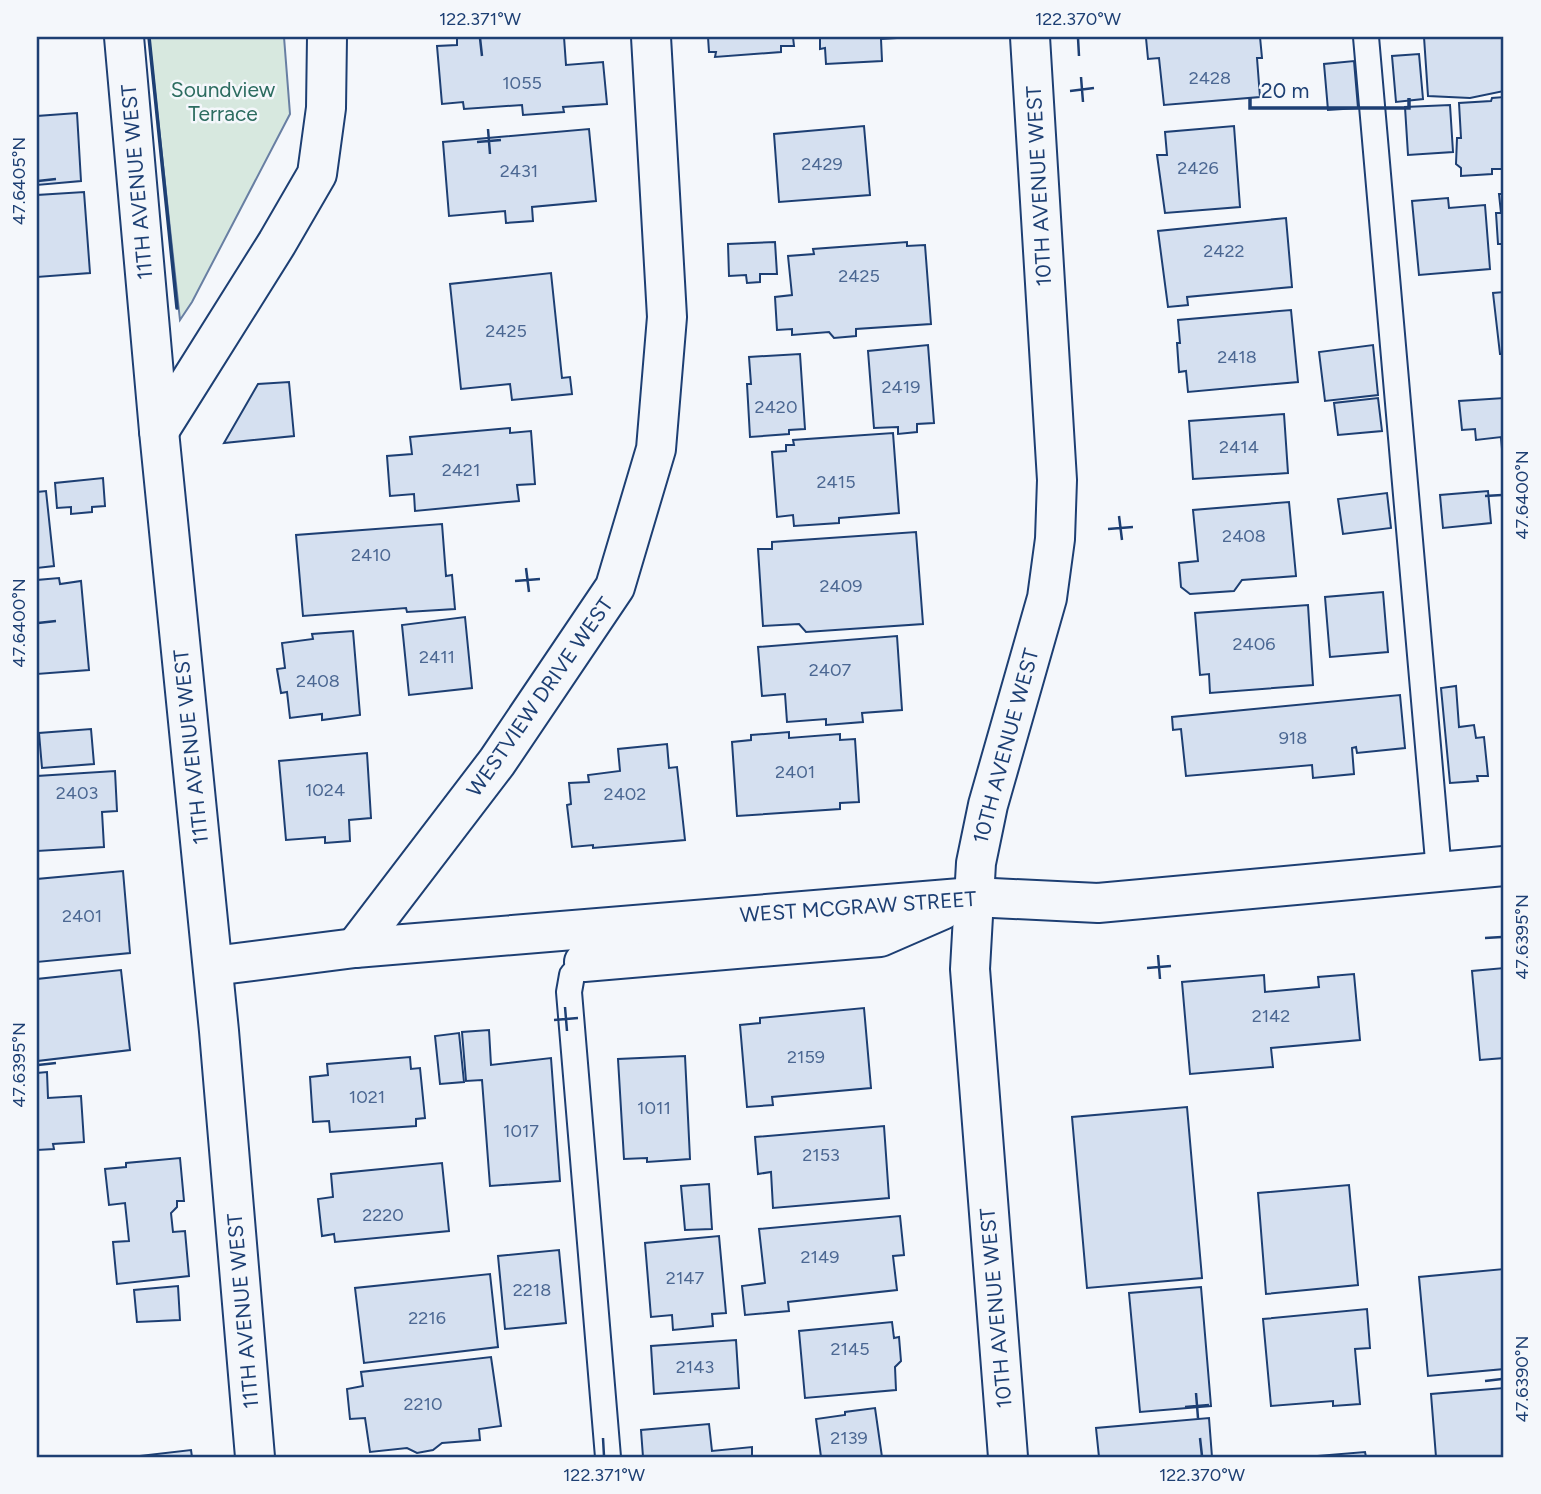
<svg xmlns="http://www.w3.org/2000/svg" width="1541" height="1494" font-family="Figtree,sans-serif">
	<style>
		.green { fill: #d7e8df; stroke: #687fa3; stroke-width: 2 }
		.building { fill: #d5e0f0; stroke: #1d3f73; stroke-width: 2 }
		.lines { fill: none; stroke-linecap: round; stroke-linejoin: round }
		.service-casing { stroke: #1d3f73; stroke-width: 28 }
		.minor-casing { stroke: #1d3f73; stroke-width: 42 }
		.tertiary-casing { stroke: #1d3f73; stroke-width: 42 }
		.service { stroke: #f4f7fb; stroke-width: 24 }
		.minor { stroke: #f4f7fb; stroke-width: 38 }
		.tertiary { stroke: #f4f7fb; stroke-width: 38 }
		.wall { stroke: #1d3f73; stroke-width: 3.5 }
		.ticks { fill: none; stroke: #1d3f73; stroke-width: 2.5 }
		.labels { text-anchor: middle; stroke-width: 5; stroke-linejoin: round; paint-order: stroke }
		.number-label { font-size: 18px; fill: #4b6792 }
		.park-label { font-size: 21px; fill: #2c6c60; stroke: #f4f7fb }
		.street-label { font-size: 21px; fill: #1d3f73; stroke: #f4f7fb }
		.neatline { fill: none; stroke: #1d3f73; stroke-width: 2.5 }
		.ticks-label { font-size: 18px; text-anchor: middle; fill: #1d3f73 }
	</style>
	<rect width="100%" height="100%" fill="#f4f7fb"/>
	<!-- green -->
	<path class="green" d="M149 37H284L290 114 192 302 180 320Z"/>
	<!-- building -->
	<g class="building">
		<path d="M457 37H564L566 65 603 62 607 104 563 107 564 112 523 115 522 105 464 109 463 102 442 104 437 46 457 45Z"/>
		<path d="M708 37H793L794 46H781V52L715 57 716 52H709Z"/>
		<path d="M820 37H913L881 39 882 61 826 64 825 48 820 49Z"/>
		<path d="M1157 37H1260L1262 58H1257L1260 97 1164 105 1159 58 1148 59 1146 38Z"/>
		<path d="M1424 37H1504V91L1470 98 1428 96Z"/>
		<path d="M1419 54 1423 99 1396 102 1392 56Z"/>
		<path d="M1354 61 1358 108 1328 110 1324 64Z"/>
		<path d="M1504 97V169H1492V174L1461 176V168L1456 164 1457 138H1461L1459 103 1491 101 1492 98Z"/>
		<path d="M1450 105 1453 152 1408 155 1405 107Z"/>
		<path d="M77 113 81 181 37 185V116Z"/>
		<path d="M864 126 870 195 779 202 774 134Z"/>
		<path d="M1234 126 1240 207 1165 213 1157 155H1167L1165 132Z"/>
		<path d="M589 129 596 201 532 207 533 221 506 223 505 211 449 216 443 142Z"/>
		<path d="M84 192 90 273 37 277V195Z"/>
		<path d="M1499 194H1504V249V244H1498L1496 213H1501Z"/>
		<path d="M1448 198 1449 208 1485 205 1490 269 1419 275 1412 201Z"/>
		<path d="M1286 218 1292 287 1187 297 1188 305 1168 307 1158 231Z"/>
		<path d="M775 242 777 274H760V282L747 283 746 275 729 276 728 244Z"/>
		<path d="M907 242V246L925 245 931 324 856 329V336L834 338 829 332 792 335V329L777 330 775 297 792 295 788 256 814 254 813 249Z"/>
		<path d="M551 273 562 378 570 377 572 394 512 400 510 384 461 389 450 284Z"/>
		<path d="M1504 292V354H1500L1493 293Z"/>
		<path d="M1291 310 1298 382 1188 392 1186 371 1179 372 1177 343H1180L1178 320Z"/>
		<path d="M928 345 934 423 917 424V432L898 434V427L874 428 868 351Z"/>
		<path d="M1373 345 1378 395 1325 401 1319 352Z"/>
		<path d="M800 354 805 429 789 430V434L750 437 747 384H751L749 357Z"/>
		<path d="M289 382 294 436 224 443 258 384Z"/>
		<path d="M1378 398 1382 431 1338 435 1334 403Z"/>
		<path d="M1504 398V461H1503L1501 437 1476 440 1475 429 1462 430 1459 401Z"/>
		<path d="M1284 414 1288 473 1193 479 1189 421Z"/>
		<path d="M510 428V433L531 431 535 484 517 485 519 501 415 511 414 494 390 496 387 456 412 454 410 437Z"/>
		<path d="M893 433 899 513 839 518V523L794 526 793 515 777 517 772 452 786 451V445H794L793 440Z"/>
		<path d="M103 478 105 506 92 507V512L71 514V507L57 508 55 483Z"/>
		<path d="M46 491 54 566 37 568V492Z"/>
		<path d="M1488 491 1491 523 1443 528 1440 495Z"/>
		<path d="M1387 493 1391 528 1343 534 1338 499Z"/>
		<path d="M1289 502 1296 576 1242 580 1234 591 1190 594 1181 587 1179 563 1198 561 1193 510Z"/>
		<path d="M442 524 446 576 452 575 455 609 407 612 406 608 303 616 296 535Z"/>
		<path d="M916 532 923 624 806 632 799 624 763 626 758 549H772V542Z"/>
		<path d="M59 578 60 584 81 581 89 670 37 674V580Z"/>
		<path d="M1383 592 1388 652 1330 657 1325 597Z"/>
		<path d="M1308 605 1313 685 1210 693 1209 674 1200 675 1195 613Z"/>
		<path d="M465 617 472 688 409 695 402 625Z"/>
		<path d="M353 631 360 715 322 720V714L290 718 287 692 281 693 277 669 285 668 282 643 313 639 312 634Z"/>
		<path d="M897 636 902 710 862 713 863 722 826 725V719L787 722 785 694 762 696 758 647Z"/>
		<path d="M1456 686 1459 727 1474 725 1476 738 1484 737 1488 776H1477L1478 781 1450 783 1441 688Z"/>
		<path d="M1400 695 1405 748 1357 753 1356 747 1352 748 1354 774 1313 778 1312 765 1186 776 1181 729 1173 730 1172 717Z"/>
		<path d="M91 729 94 764 42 768 39 733Z"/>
		<path d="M789 732V738L840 734V740L855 739 859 802 840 803V809L737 816 732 742 751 740V735Z"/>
		<path d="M667 744 669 768 677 767 685 840 593 848V845L572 847 567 805 571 804 569 783 589 782 588 775 620 771 618 749Z"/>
		<path d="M367 753 371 818 349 820 350 841 325 843V837L286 840 279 761Z"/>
		<path d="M115 771 117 811 102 812 104 847 37 851V776Z"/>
		<path d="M123 871 130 953 37 962V879Z"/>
		<path d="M1504 968V1058L1480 1060 1472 971Z"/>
		<path d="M121 970 130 1050 37 1061V979Z"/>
		<path d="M1354 974 1360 1040 1271 1048 1273 1067 1190 1074 1182 982 1264 975 1265 992 1319 987 1318 977Z"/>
		<path d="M864 1008 871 1088 772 1097 773 1105 747 1107 740 1025 760 1023V1018Z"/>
		<path d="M489 1030 491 1065 551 1058 560 1181 490 1186 482 1080 466 1081 462 1032Z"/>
		<path d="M459 1033 464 1082 440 1084 435 1036Z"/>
		<path d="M685 1056 690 1159 647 1162V1158L624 1159 618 1059Z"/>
		<path d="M410 1057 411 1069 420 1068 425 1118 416 1119V1126L330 1132 329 1121 313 1122 310 1077 328 1075 327 1064Z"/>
		<path d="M47 1072 48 1098 81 1096 84 1142 53 1144 54 1149 37 1150V1073Z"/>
		<path d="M1187 1107 1202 1278 1087 1288 1072 1117Z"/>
		<path d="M884 1126 889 1198 773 1208 771 1172 758 1174 755 1137Z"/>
		<path d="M180 1158 184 1201H177V1207L171 1213 173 1232 185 1231 189 1276 117 1284 113 1242 129 1241 125 1203 109 1205 105 1169 126 1167V1163Z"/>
		<path d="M442 1163 449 1231 335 1242 334 1234 322 1236 318 1199 333 1197 331 1174Z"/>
		<path d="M709 1184 712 1229 685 1230 681 1186Z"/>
		<path d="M1349 1185 1358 1285 1266 1294 1258 1193Z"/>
		<path d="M900 1216 904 1255 893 1256 897 1290 788 1302 789 1311 745 1315 742 1286 765 1283 759 1229Z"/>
		<path d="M719 1236 726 1313 712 1314 713 1326 673 1330 672 1315 651 1317 645 1243Z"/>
		<path d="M559 1250 566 1323 505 1329 498 1256Z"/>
		<path d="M1504 1269V1369L1428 1376 1419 1277Z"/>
		<path d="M490 1274 498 1347 364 1363 355 1288Z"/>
		<path d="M178 1286 180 1320 137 1322 134 1290Z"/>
		<path d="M1201 1287 1211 1406 1140 1412 1129 1293Z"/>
		<path d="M1367 1309 1370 1348 1355 1349 1360 1404 1333 1406V1401L1271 1406 1263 1319Z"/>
		<path d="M892 1322 894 1338 899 1337 901 1361 895 1367 896 1390 805 1398 799 1331Z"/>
		<path d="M736 1340 739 1388 654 1394 651 1346Z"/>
		<path d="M491 1357 501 1426 479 1429 480 1440 442 1443 433 1450 417 1453 407 1448 370 1452 365 1418 350 1419 347 1389 363 1386 361 1372Z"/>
		<path d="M1504 1388V1457H1436L1431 1394Z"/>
		<path d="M875 1408 882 1457H821L816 1419 845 1415V1412Z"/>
		<path d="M1209 1418 1212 1457H1099L1096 1428Z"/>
		<path d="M709 1424 712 1451 752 1447V1457H643L641 1430Z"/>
		<path d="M191 1450 192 1457H131Z"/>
		<path d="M1365 1452 1366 1457H1305Z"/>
	</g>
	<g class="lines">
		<defs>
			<g id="service">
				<path d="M1366 37 1439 872"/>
				<path d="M584 962 572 975 569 992 608 1457"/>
			</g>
			<g id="minor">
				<path d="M124 37 159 431 219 1031 255 1457"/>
				<path d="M159 431 277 243 317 174 326 108 327 37"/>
				<path d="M355 948 497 762 615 587 656 449 667 317 651 37"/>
				<path d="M584 962 880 937 942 910"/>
				<path d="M213 966 355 948 973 897"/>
			</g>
			<g id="tertiary">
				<path d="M973 897 1098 903 1504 866"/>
				<path d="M1008 1457 970 969 976 863 988 805 1047 598 1055 539 1057 480 1030 37"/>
			</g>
		</defs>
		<!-- service casing -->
		<use href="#service" class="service-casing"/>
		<!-- minor casing -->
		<use href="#minor" class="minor-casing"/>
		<!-- tertiary casing -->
		<use href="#tertiary" class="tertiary-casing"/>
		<!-- service -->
		<use href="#service" class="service"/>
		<!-- minor -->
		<use href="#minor" class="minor"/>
		<!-- tertiary -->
		<use href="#tertiary" class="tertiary"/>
		<!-- wall -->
		<path class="wall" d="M149 37 177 308"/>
	</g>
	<!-- ticks -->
	<path class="ticks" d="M480 38 482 56M1078 38 1079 56M1081 77 1083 102M1070 91 1094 88M488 129 490 154M477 142 501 140M38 181 56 179M1485 496 1502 495M1119 516 1122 540M1108 529 1133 527M526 568 529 592M515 581 540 579M38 623 56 621M1485 938 1502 937M1158 955 1160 979M1147 968 1171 966M565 1007 567 1031M554 1020 578 1018M38 1065 56 1063M1485 1381 1502 1379M1196 1393 1198 1418M1185 1407 1209 1405M603 1438 604 1456M1200 1438 1202 1456"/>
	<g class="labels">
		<!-- number labels -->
		<g class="number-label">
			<text x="1210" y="84">2428</text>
			<text x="522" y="89">1055</text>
			<text x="822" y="170">2429</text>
			<text x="1198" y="174">2426</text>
			<text x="519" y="177">2431</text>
			<text x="1224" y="257">2422</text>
			<text x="859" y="282">2425</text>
			<text x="506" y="337">2425</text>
			<text x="1237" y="363">2418</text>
			<text x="901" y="393">2419</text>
			<text x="776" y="413">2420</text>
			<text x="1239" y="453">2414</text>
			<text x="461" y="476">2421</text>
			<text x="836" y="488">2415</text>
			<text x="1244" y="542">2408</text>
			<text x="371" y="561">2410</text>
			<text x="841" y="592">2409</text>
			<text x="1254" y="650">2406</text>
			<text x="437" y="663">2411</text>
			<text x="830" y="676">2407</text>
			<text x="318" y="687">2408</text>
			<text x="1293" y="744">918</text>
			<text x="795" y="778">2401</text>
			<text x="325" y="796">1024</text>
			<text x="77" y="799">2403</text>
			<text x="625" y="800">2402</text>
			<text x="82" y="922">2401</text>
			<text x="1271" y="1022">2142</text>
			<text x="806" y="1063">2159</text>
			<text x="367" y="1103">1021</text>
			<text x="654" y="1114">1011</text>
			<text x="521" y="1137">1017</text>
			<text x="821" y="1161">2153</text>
			<text x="383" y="1221">2220</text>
			<text x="820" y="1263">2149</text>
			<text x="685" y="1284">2147</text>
			<text x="532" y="1296">2218</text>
			<text x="427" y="1324">2216</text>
			<text x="850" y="1355">2145</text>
			<text x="695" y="1373">2143</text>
			<text x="423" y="1410">2210</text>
			<text x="849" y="1444">2139</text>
		</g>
		<!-- park labels -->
		<g class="park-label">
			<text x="223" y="97">Soundview<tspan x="223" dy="24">Terrace</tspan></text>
		</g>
		<!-- street labels -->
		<g class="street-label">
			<text transform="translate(137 182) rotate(-95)" y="7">11TH AVENUE WEST</text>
			<text transform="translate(1039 186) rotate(-93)" y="7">10TH AVENUE WEST</text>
			<text transform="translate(540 697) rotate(-55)" y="7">WESTVIEW DRIVE WEST</text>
			<text transform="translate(1006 746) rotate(-75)" y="7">10TH AVENUE WEST</text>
			<text transform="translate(191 747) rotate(-96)" y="7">11TH AVENUE WEST</text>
			<text transform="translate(858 907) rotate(-4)" y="7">WEST MCGRAW STREET</text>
			<text transform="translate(996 1308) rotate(-95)" y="7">10TH AVENUE WEST</text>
			<text transform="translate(243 1311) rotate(-95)" y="7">11TH AVENUE WEST</text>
		</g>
	</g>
	<!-- border -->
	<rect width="1541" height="1494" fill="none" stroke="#f4f7fb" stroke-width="77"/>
	<!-- scale -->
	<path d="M1250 98v10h159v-10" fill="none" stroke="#1d3f73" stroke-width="3.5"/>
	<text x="1261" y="98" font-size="21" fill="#1d3f73" stroke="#f4f7fb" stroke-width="5" paint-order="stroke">20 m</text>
	<rect x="38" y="38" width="1464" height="1418" class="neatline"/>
	<g class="ticks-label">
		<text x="480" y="25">122.371°W</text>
		<text x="1078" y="25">122.370°W</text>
		<text transform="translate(19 181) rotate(-90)" y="6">47.6405°N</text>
		<text transform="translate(1522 495) rotate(-90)" y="6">47.6400°N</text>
		<text transform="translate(19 623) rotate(-90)" y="6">47.6400°N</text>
		<text transform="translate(1522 937) rotate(-90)" y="6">47.6395°N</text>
		<text transform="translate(19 1065) rotate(-90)" y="6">47.6395°N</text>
		<text transform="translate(1522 1379) rotate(-90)" y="6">47.6390°N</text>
		<text x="604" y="1481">122.371°W</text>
		<text x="1202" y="1481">122.370°W</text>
	</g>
</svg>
